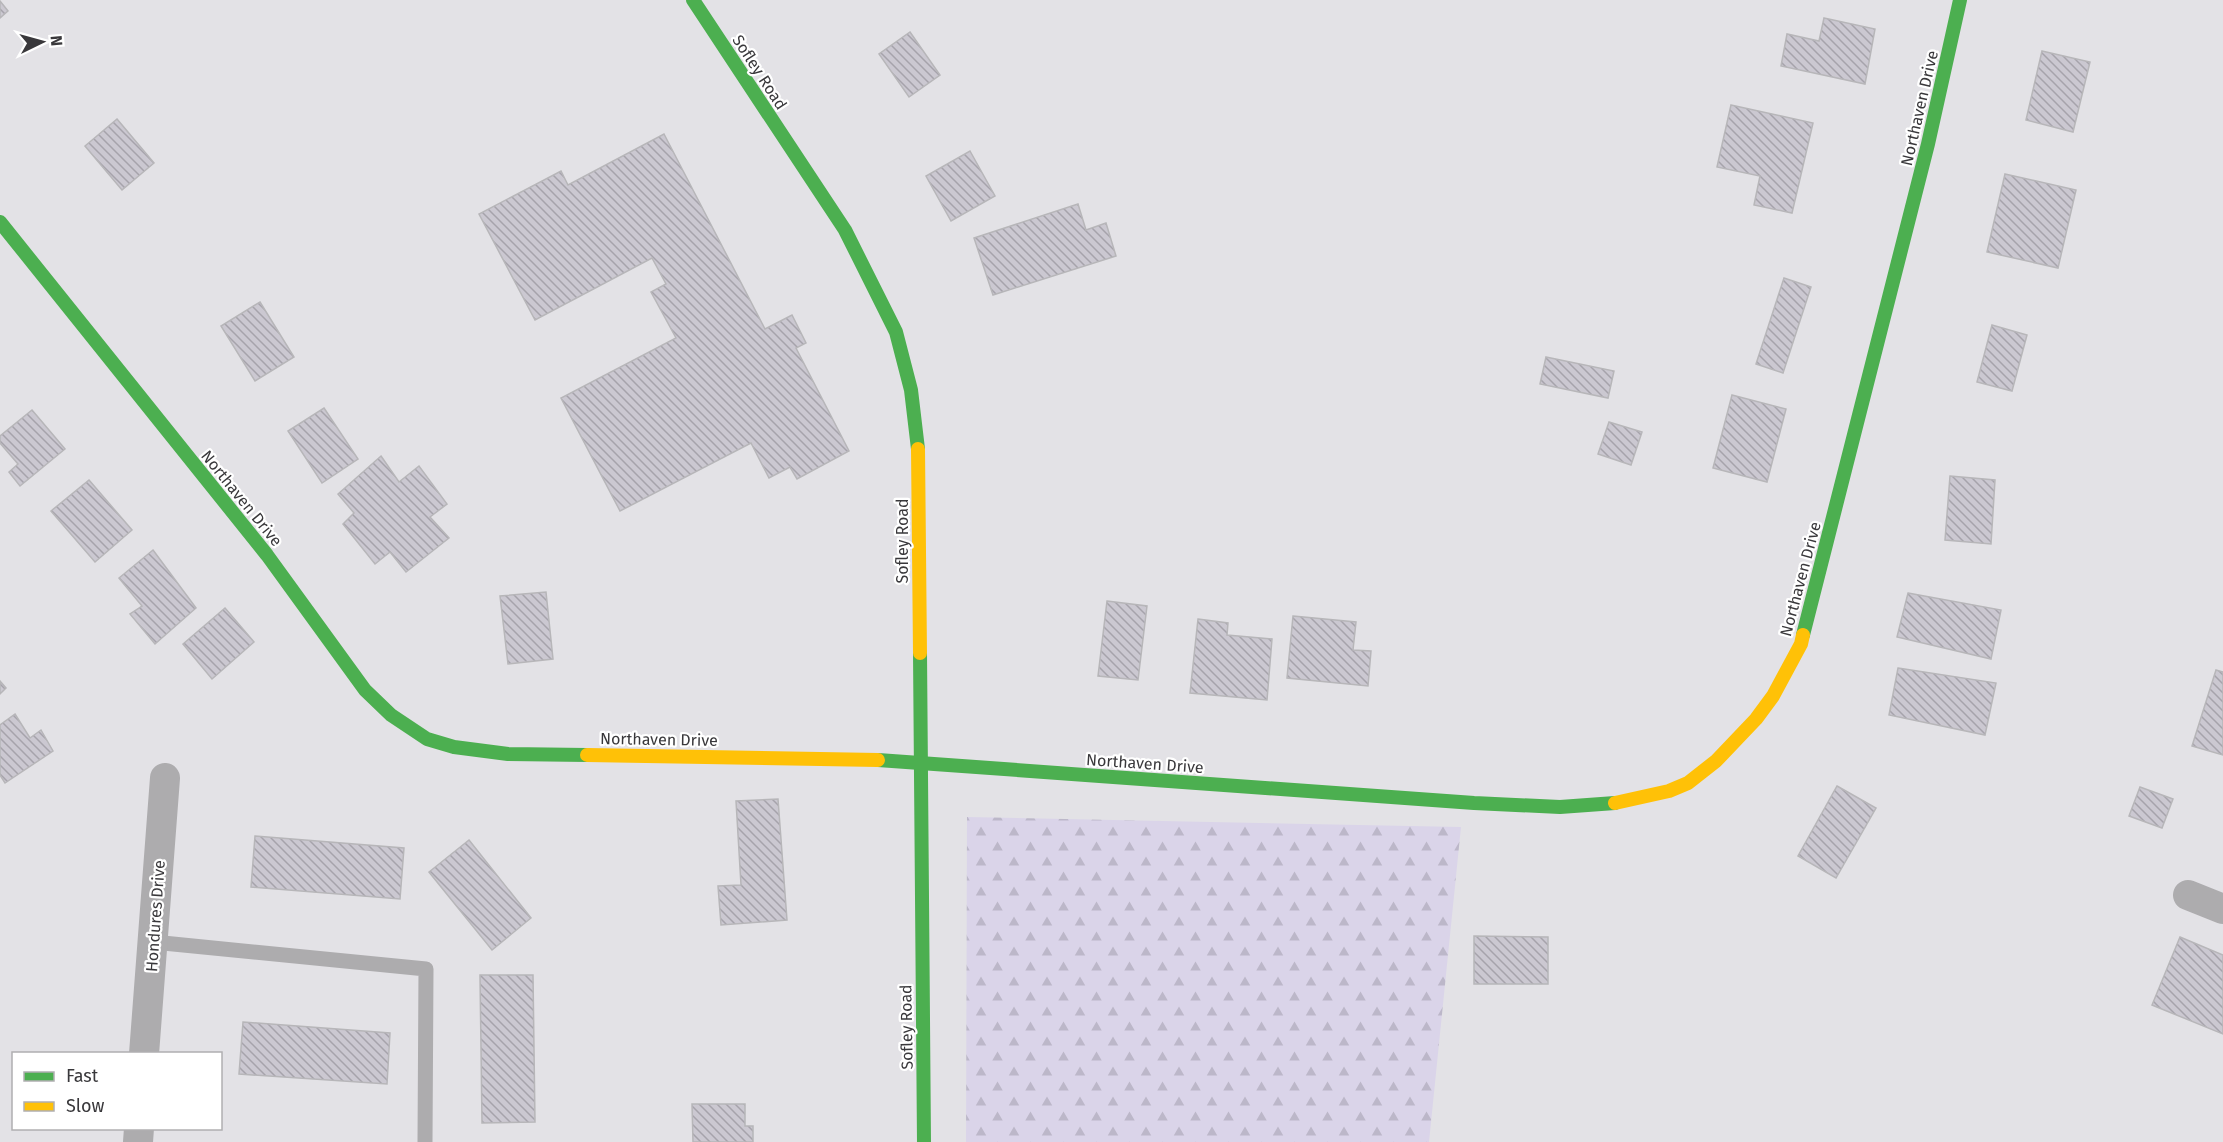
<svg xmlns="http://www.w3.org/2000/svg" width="2223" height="1142" font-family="'Fira Sans',sans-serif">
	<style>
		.forest { fill: url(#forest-firs) }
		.building { fill: url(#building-back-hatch); stroke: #b7b6b9; stroke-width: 1.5 }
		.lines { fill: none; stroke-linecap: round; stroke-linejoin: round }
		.lane { stroke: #adacae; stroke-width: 15 }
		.street { stroke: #adacae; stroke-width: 30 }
		.fast { stroke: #4caf50; stroke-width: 14 }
		.slow { stroke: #ffc107; stroke-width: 14 }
		.labels { text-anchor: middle; stroke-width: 4.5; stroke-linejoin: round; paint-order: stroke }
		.street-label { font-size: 16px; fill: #39383b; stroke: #fff }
	</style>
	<defs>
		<pattern id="forest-firs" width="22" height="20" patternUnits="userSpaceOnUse" patternTransform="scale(1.5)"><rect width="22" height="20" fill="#dad4e9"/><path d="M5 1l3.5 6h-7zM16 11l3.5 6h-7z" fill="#bcb7c9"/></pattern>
		<pattern id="building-back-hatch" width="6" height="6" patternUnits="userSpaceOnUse" patternTransform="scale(1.5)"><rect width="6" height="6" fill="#cbc8d1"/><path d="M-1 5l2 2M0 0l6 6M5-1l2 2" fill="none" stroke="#a6a3ab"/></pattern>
	</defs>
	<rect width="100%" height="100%" fill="#e3e2e6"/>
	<!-- forest -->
	<path class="forest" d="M967 817 1461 827 1429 1142H966Z"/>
	<!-- building -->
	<g class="building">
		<path d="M0 1 8 11 0 18Z"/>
		<path d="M1824 18 1875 29 1865 84 1781 66 1787 34 1819 41Z"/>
		<path d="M910 32 940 75 909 97 879 54Z"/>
		<path d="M2042 51 2090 62 2073 132 2026 120Z"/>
		<path d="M1731 105 1813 123 1792 213 1754 205 1760 176 1717 167Z"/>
		<path d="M117 119 154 163 122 190 85 146Z"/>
		<path d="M664 134 765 329 792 315 806 343 796 348 849 451 797 479 790 467 769 478 751 443 620 511 561 398 676 338 651 292 666 284 652 258 535 320 479 214 561 171 568 185Z"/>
		<path d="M970 151 995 196 951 221 926 176Z"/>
		<path d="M2005 174 2076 190 2058 268 1987 252Z"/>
		<path d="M1078 204 1086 230 1106 223 1116 256 993 295 974 238Z"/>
		<path d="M1784 278 1811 287 1783 373 1756 364Z"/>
		<path d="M260 302 294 357 255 381 221 326Z"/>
		<path d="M1992 325 2027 335 2012 391 1977 382Z"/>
		<path d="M1546 357 1614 371 1608 398 1540 384Z"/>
		<path d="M1732 395 1786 409 1767 482 1713 468Z"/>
		<path d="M324 408 358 459 322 483 288 431Z"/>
		<path d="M32 410 65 449 20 486 9 472 18 464 0 443V436Z"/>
		<path d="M1609 422 1642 432 1631 465 1598 454Z"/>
		<path d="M381 456 399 482 419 466 447 504 430 517 449 538 406 572 390 552 375 564 343 524 354 513 338 494Z"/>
		<path d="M1950 476 1995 480 1991 544 1945 540Z"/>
		<path d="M89 480 132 530 95 562 51 511Z"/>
		<path d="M153 550 196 608 155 644 130 614 142 606 119 578Z"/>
		<path d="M546 592 553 659 508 664 500 596Z"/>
		<path d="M1908 593 2001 610 1991 659 1897 637Z"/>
		<path d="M1107 601 1147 606 1138 680 1098 676Z"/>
		<path d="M225 608 254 642 212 679 183 644Z"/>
		<path d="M1293 616 1356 622 1353 650 1371 651 1368 686 1287 678Z"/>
		<path d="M1198 619 1228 623 1227 635 1272 639 1267 700 1190 693Z"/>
		<path d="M1898 668 1996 683 1985 735 1889 715Z"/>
		<path d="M2216 670 2223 672V755L2192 746Z"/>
		<path d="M0 681 6 688 0 694Z"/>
		<path d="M15 714 30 738 41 730 53 751 5 783 0 775V725Z"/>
		<path d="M1837 786 1876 808 1836 878 1798 856Z"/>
		<path d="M2140 787 2173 799 2162 828 2129 816Z"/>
		<path d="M778 799 787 920 721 925 718 886 741 885 736 801Z"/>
		<path d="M255 836 404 848 400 899 251 887Z"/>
		<path d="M469 840 531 918 492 950 429 872Z"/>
		<path d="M1474 936 1548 937V984H1474Z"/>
		<path d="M2180 937 2223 955V1034L2152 1005Z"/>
		<path d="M480 975H533L535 1122 482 1123Z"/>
		<path d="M243 1022 390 1033 387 1084 239 1074Z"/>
		<path d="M692 1104H745V1126H753V1142H693Z"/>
	</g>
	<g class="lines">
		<!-- lane -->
		<path class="lane" d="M153 942 426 969 425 1142"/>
		<!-- street -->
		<g class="street">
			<path d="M2188 895 2223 909"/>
			<path d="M144 1054 165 778"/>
			<path d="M138 1142 139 1128"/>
		</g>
		<!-- fast -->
		<g class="fast">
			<path d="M693 0 845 230 896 332 911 390 918 449"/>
			<path d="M0 222 267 555 365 690 391 715 427 739 454 747 508 754 587 755"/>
			<path d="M1803 635 1928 144 1960 0"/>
			<path d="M920 653 924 1142"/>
			<path d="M878 760 1474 803 1560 807 1615 803"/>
		</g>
		<!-- slow -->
		<g class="slow">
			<path d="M918 449 920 653"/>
			<path d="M587 755 878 760"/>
			<path d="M1615 803 1669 791 1688 783 1716 761 1756 719 1773 696 1801 644 1803 635"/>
		</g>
	</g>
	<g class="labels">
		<!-- street labels -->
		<g class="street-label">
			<text transform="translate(760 72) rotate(57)" y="6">Sofley Road</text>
			<text transform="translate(1919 108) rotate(-77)" y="6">Northaven Drive</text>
			<text transform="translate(242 498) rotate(51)" y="6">Northaven Drive</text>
			<text transform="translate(902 541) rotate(-90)" y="6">Sofley Road</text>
			<text transform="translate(1800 579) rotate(-75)" y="6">Northaven Drive</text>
			<text transform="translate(659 739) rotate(1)" y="6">Northaven Drive</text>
			<text transform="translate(1145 763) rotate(4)" y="6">Northaven Drive</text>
			<text transform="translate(155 916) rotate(-86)" y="6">Hondures Drive</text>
			<text transform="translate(906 1027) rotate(-91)" y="6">Sofley Road</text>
		</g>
	</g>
	<!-- legend -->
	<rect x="12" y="1052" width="210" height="78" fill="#ffffff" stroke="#b0afb1" stroke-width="1.5"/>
	<rect x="24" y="1072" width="30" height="9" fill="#4caf50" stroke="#b0afb1" stroke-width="1.5"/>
	<text x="66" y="1082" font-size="18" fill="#39383b">Fast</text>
	<rect x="24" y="1102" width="30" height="9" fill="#ffc107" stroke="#b0afb1" stroke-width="1.5"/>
	<text x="66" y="1112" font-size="18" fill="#39383b">Slow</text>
	<!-- north arrow -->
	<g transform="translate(42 42) rotate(85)" stroke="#ffffff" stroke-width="4.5" paint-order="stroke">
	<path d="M0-4.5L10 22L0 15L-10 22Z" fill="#39383b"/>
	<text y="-9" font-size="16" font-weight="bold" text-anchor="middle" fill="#39383b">N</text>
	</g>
</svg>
